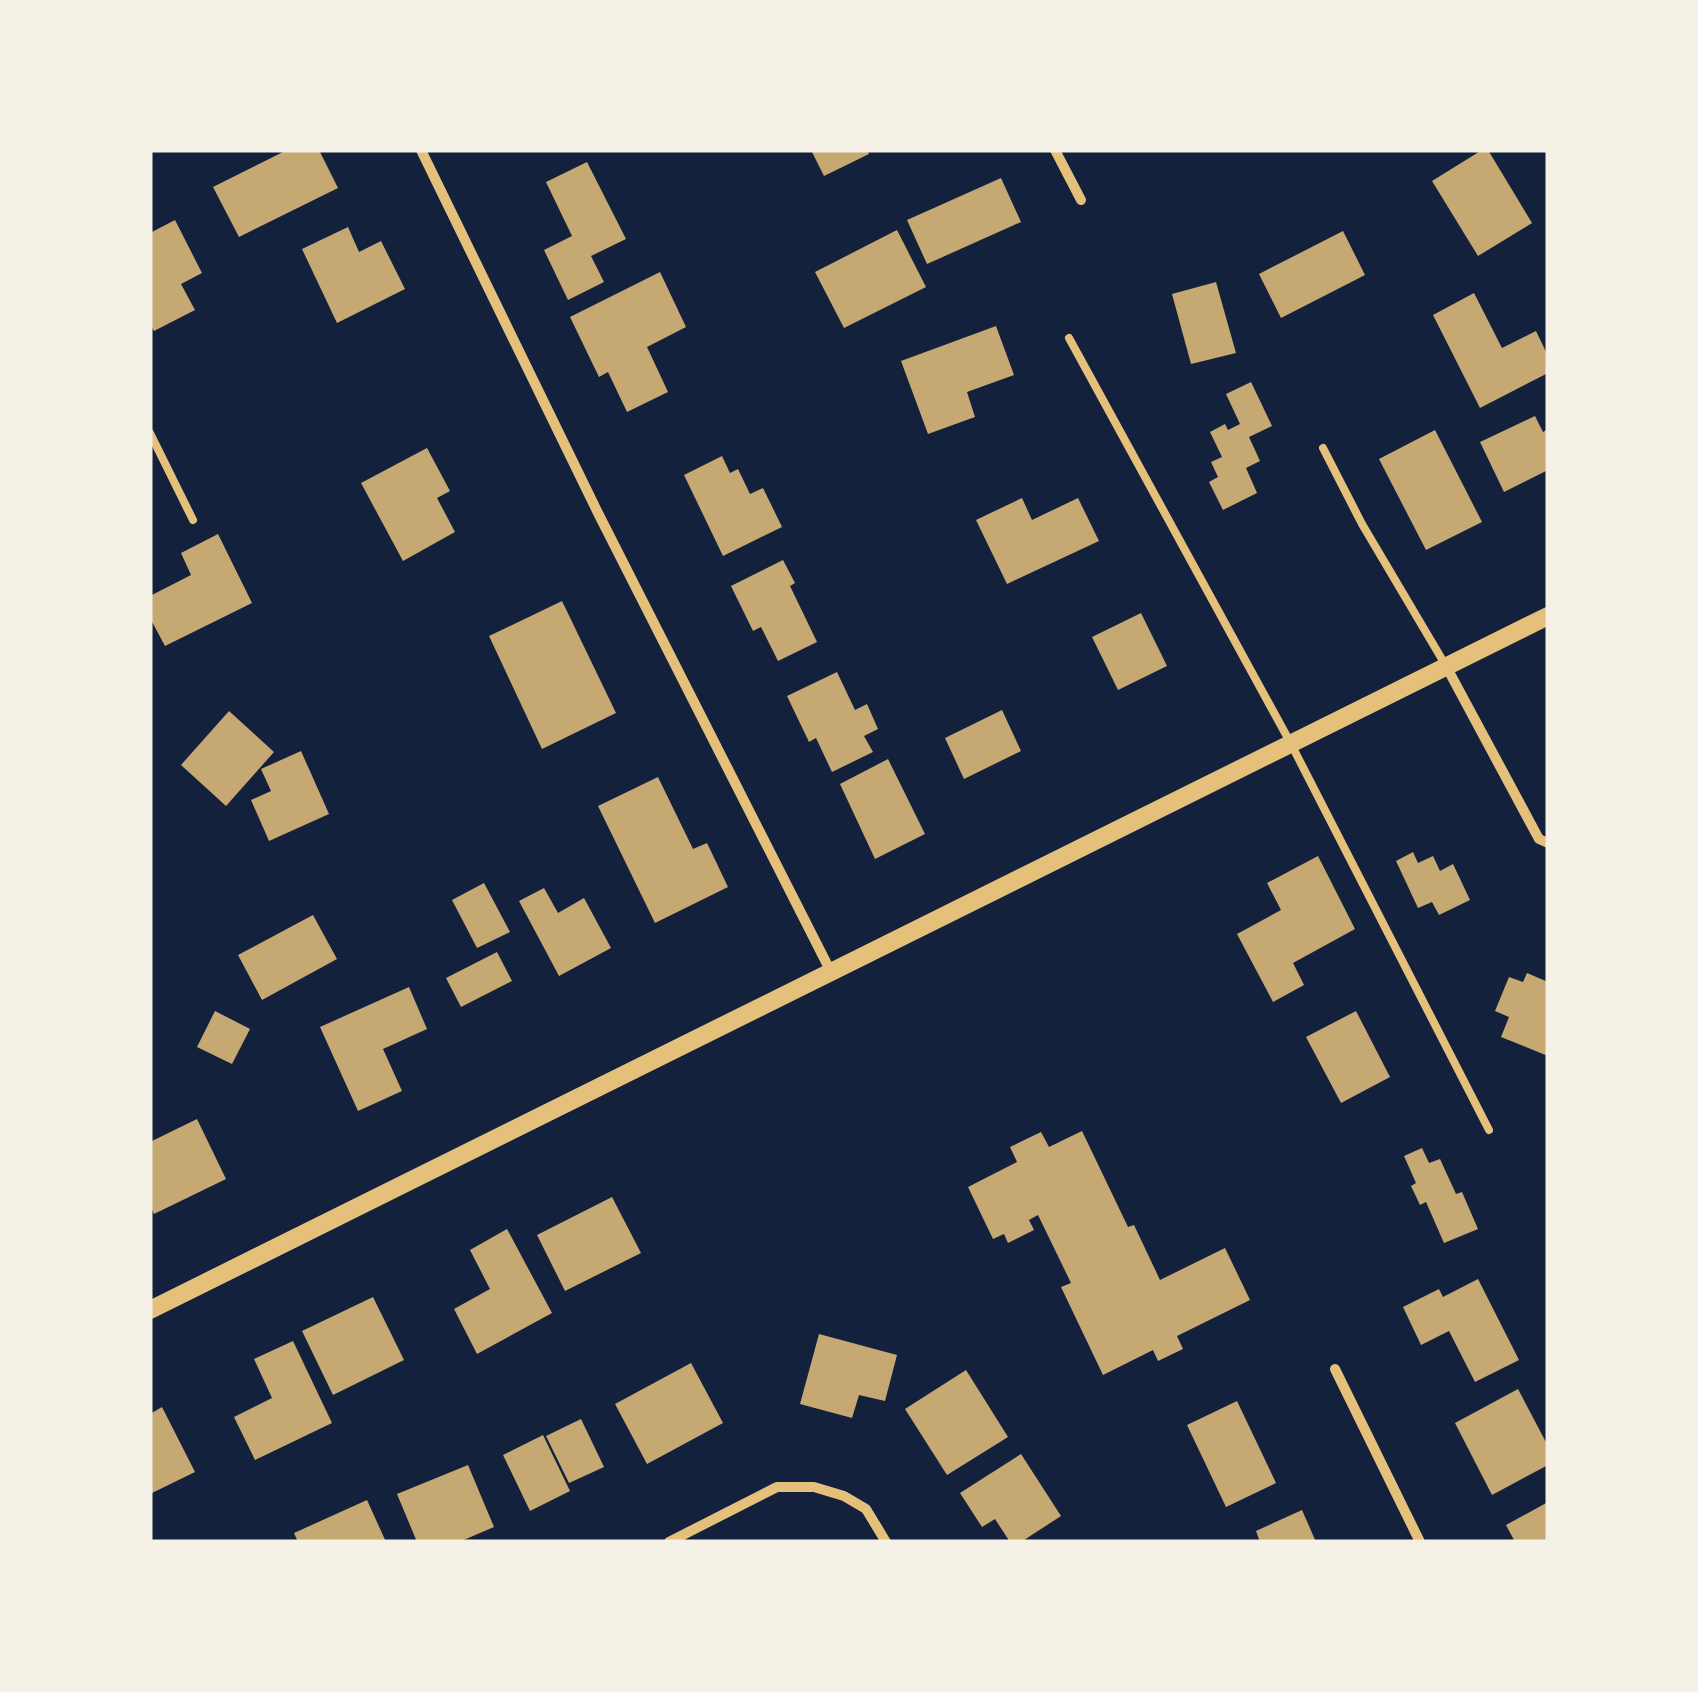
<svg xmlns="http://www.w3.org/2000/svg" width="1698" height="1692" font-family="'PT Sans Narrow',sans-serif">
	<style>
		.building { fill: #c6a872 }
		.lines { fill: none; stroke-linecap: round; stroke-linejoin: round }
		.service { stroke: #e5c07b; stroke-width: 8 }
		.minor { stroke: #e5c07b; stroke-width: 10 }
		.tertiary { stroke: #e5c07b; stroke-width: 18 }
	</style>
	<rect width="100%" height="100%" fill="#14213d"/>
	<!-- building -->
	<g class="building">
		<path d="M287 150H319L338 188 239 237 213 187Z"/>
		<path d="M811 150H867L869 154 824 176Z"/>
		<path d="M1482 150H1488L1532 223 1478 256 1432 181Z"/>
		<path d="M587 162 626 239 591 256 604 282 568 300 544 250 572 236 546 182Z"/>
		<path d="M1001 178 1021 222 927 264 907 220Z"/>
		<path d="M175 220 202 273 181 284 195 310 154 331 150 324V233Z"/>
		<path d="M348 227 359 252 381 241 405 289 337 323 302 249Z"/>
		<path d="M897 230 926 287 844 328 815 272Z"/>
		<path d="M1343 231 1365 275 1281 318 1259 274Z"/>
		<path d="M660 272 686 327 647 347 668 392 627 412 608 372 599 377 570 317Z"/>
		<path d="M1216 282 1236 353 1191 364 1172 294Z"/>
		<path d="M1474 293 1502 348 1536 331 1548 356V373L1480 408 1433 315Z"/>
		<path d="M996 326 1014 375 967 392 975 417 928 434 901 361Z"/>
		<path d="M1251 382 1272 426 1249 437 1260 461 1246 468 1257 493 1223 510 1209 482 1218 477 1211 462 1222 457 1210 432 1225 424 1228 430 1240 424 1226 394Z"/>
		<path d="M1535 416 1543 432 1548 429V470L1504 492 1480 442Z"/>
		<path d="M1435 430 1482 522 1426 550 1379 459Z"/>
		<path d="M427 448 450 491 437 498 455 532 403 561 361 483Z"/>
		<path d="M722 456 730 473 738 469 750 494 763 488 782 527 723 556 684 475Z"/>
		<path d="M1022 498 1032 520 1078 498 1099 541 1007 584 976 520Z"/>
		<path d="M218 534 252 603 165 646 150 618V596L191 575 181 553Z"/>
		<path d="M783 560 795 583 790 586 817 642 778 661 761 627 753 631 731 586Z"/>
		<path d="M562 601 616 713 542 749 489 636Z"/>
		<path d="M1141 613 1167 666 1118 690 1092 637Z"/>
		<path d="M837 672 855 710 867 704 878 729 864 736 873 752 832 772 816 738 809 742 787 696Z"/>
		<path d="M1002 710 1021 751 964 779 945 738Z"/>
		<path d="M229 711 274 752 226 806 181 765Z"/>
		<path d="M301 751 329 814 269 841 251 800 271 791 261 769Z"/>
		<path d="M888 759 925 834 875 859 840 784Z"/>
		<path d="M658 777 693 849 707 843 728 887 655 923 598 806Z"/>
		<path d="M1413 852 1418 863 1433 856 1440 871 1453 864 1470 900 1439 915 1432 902 1418 908 1396 861Z"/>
		<path d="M1318 856 1355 929 1293 963 1304 985 1273 1002 1237 934 1281 910 1267 883Z"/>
		<path d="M484 883 510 932 477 948 452 900Z"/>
		<path d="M544 888 558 913 584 898 611 948 559 976 519 901Z"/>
		<path d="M313 915 337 959 262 1000 238 955Z"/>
		<path d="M497 952 512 981 461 1007 446 978Z"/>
		<path d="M1527 973 1548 982V1056L1501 1037 1509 1017 1495 1011 1509 977 1523 982Z"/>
		<path d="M409 987 427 1029 383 1049 402 1091 358 1111 320 1027Z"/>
		<path d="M215 1011 250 1029 232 1064 197 1047Z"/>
		<path d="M1356 1011 1390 1077 1341 1103 1306 1037Z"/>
		<path d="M197 1119 226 1179 154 1214 150 1205V1142Z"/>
		<path d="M1082 1131 1128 1227 1134 1225 1160 1280 1225 1248 1250 1300 1177 1336 1183 1349 1158 1361 1153 1350 1103 1375 1061 1287 1071 1283 1038 1215 1029 1220 1034 1230 1008 1243 1004 1234 993 1239 968 1187 1017 1162 1010 1147 1041 1132 1049 1147Z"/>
		<path d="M1422 1148 1429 1163 1440 1159 1456 1194 1462 1192 1478 1229 1444 1243 1426 1202 1420 1205 1411 1186 1416 1183 1404 1156Z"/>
		<path d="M612 1197 641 1253 565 1291 537 1235Z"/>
		<path d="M507 1229 552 1313 477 1354 454 1309 490 1289 470 1250Z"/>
		<path d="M1478 1279 1519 1360 1475 1382 1449 1331 1421 1345 1403 1307 1439 1289 1443 1297Z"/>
		<path d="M373 1297 404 1360 333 1395 302 1331Z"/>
		<path d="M819 1334 897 1355 885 1401 859 1395 852 1418 800 1404Z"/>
		<path d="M293 1341 332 1423 255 1460 234 1417 272 1398 254 1359Z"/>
		<path d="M691 1363 723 1423 647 1464 615 1404Z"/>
		<path d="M966 1370 1008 1437 947 1475 905 1409Z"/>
		<path d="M1518 1389 1548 1446V1465L1492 1495 1455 1423Z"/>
		<path d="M1237 1401 1276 1483 1226 1507 1187 1425Z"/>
		<path d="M162 1407 195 1472 150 1494V1414Z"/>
		<path d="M581 1419 604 1467 569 1483 546 1436Z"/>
		<path d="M543 1435 570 1491 530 1511 503 1455Z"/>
		<path d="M1021 1454 1061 1516 1021 1542H1010L995 1519 982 1527 960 1493Z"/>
		<path d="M468 1465 494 1527 459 1542H417L397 1494Z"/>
		<path d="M367 1500 386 1542H298L294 1533Z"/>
		<path d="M1548 1502V1542H1515L1506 1525Z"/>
		<path d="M1302 1510 1316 1542H1260L1256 1531Z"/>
	</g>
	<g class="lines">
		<!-- service -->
		<g class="service">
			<path d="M1069 338 1290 742 1489 1130"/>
			<path d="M150 433 193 520"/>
			<path d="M1323 448 1362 524 1446 666"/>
		</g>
		<!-- minor -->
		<g class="minor">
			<path d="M421 150 598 513 831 972"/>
			<path d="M1055 150 1081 200"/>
			<path d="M1446 666 1539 839 1548 843"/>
			<path d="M1335 1369 1420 1542"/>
			<path d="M669 1542 777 1487H814L844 1496 866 1509 886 1542"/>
		</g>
		<!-- tertiary -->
		<path class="tertiary" d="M150 1310 1548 616"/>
	</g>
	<!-- border -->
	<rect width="1698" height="1692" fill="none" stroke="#f6f1e7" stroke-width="305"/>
</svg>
